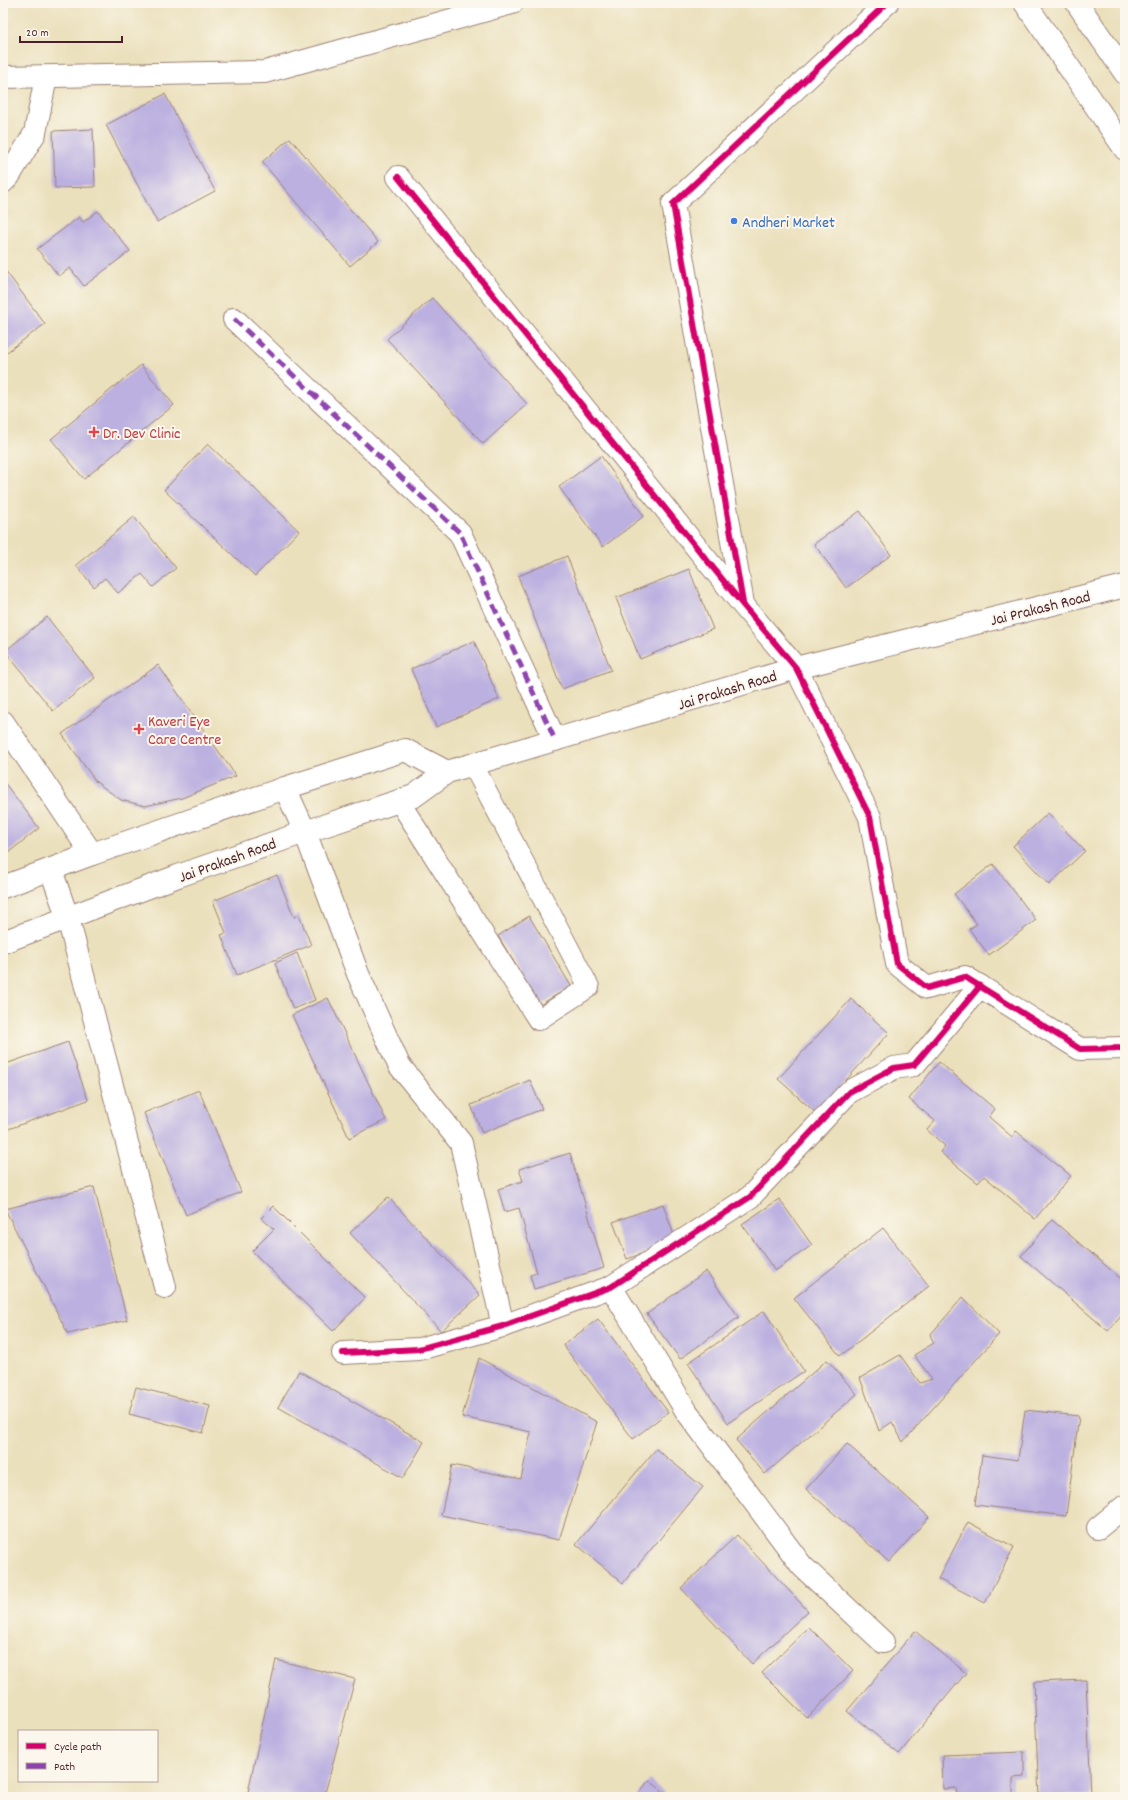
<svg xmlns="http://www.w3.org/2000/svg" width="1128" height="1800" font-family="Dekko,sans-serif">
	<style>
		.building { fill: #bbb0e0 }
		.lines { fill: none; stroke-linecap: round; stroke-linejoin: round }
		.lane-casing { stroke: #9a8074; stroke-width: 22 }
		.street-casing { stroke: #9a8074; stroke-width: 24 }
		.secondary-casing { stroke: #9a8074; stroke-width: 24 }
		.primary-casing { stroke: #9a8074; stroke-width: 24 }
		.lane { stroke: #fff; stroke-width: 20 }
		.street { stroke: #fff; stroke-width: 22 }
		.secondary { stroke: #fff; stroke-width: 22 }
		.primary { stroke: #fff; stroke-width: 22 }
		.quiet { stroke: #8e44ad; stroke-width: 5; stroke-dasharray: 10 5; stroke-linecap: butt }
		.cycleway-casing { stroke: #fbf7ec; stroke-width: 8 }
		.cycleway { stroke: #d6006c; stroke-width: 6 }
		.shop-dot { fill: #3f7fe0; stroke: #fbf7ec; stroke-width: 1.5 }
		.health-dot { fill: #e0444e; stroke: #fbf7ec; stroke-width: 1.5 }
		.labels { text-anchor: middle; stroke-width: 4; stroke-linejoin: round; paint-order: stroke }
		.shop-label { font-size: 16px; fill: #366cbe; stroke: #fbf7ec; text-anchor: start }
		.health-label { font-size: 16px; fill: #be3a42; stroke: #fbf7ec; text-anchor: start }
		.street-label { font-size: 16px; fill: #4a1f2b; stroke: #fbf7ec }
	</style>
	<rect width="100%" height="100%" fill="#fbf7ec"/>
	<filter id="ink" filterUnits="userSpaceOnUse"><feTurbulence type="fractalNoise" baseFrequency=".025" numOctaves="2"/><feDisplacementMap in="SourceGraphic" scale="8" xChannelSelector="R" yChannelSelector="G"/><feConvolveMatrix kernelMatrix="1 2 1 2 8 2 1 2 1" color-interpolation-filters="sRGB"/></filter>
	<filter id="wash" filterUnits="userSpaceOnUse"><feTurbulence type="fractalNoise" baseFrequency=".012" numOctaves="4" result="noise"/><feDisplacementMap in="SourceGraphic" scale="16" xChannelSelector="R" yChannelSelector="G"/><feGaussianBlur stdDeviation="0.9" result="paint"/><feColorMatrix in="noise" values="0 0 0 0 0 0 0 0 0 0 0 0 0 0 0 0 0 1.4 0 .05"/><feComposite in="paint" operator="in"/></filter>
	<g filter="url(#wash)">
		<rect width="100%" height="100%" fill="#ebe0bc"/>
		<g id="blocks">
			<!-- building -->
			<g class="building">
				<path d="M165 94 215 191 157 222 106 125Z"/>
				<path d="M93 129 95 187 55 188 53 131Z"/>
				<path d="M290 138 378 242 350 266 262 162Z"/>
				<path d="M98 211 130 251 84 286 70 268 59 276 37 249 79 217 83 222Z"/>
				<path d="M5 270 45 324 3 355V272Z"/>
				<path d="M432 298 527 404 483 444 387 339Z"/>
				<path d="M141 365 174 405 84 479 51 439Z"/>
				<path d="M208 444 299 531 255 576 164 490Z"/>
				<path d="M601 456 644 516 603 547 559 487Z"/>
				<path d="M860 511 891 555 846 588 814 544Z"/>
				<path d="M134 517 176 568 153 587 142 574 118 593 105 578 94 587 76 565Z"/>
				<path d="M567 556 611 670 562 689 518 576Z"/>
				<path d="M689 569 713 629 640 659 616 598Z"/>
				<path d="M47 617 95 678 53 711 5 651Z"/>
				<path d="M474 641 499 699 436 727 411 669Z"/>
				<path d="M158 665 236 776 182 798 145 806 121 800 96 782 62 734Z"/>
				<path d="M3 781 39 828 3 857Z"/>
				<path d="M1048 813 1085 851 1049 885 1013 846Z"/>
				<path d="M993 864 1036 920 989 955 969 929 977 924 954 894Z"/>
				<path d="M277 875 294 917 299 915 311 945 237 975 221 935 226 933 213 901Z"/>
				<path d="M529 916 571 986 540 1005 498 936Z"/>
				<path d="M297 953 315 1000 293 1009 275 963Z"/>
				<path d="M328 998 386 1120 349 1138 292 1015Z"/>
				<path d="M851 999 889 1033 816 1113 778 1079Z"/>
				<path d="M68 1042 88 1100 3 1131V1065Z"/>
				<path d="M939 1062 995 1109 989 1117 1012 1137 1016 1131 1071 1176 1035 1219 984 1176 978 1183 940 1152 945 1146 927 1130 935 1121 909 1099Z"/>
				<path d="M530 1080 542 1109 482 1133 471 1105Z"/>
				<path d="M199 1090 241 1192 186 1215 144 1113Z"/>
				<path d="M570 1153 604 1268 534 1289 530 1275 537 1273 519 1208 505 1212 498 1189 523 1181 519 1169Z"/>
				<path d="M94 1187 127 1320 68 1334 5 1209Z"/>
				<path d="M388 1197 480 1295 441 1331 350 1233Z"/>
				<path d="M779 1199 812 1245 775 1271 742 1224Z"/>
				<path d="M663 1204 676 1241 627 1259 613 1222Z"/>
				<path d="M273 1206 365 1298 333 1331 252 1251 274 1229 261 1218Z"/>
				<path d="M1052 1220 1125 1282V1312L1108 1331 1021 1256Z"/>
				<path d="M883 1228 929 1286 840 1356 794 1298Z"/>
				<path d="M706 1271 739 1317 680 1359 647 1314Z"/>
				<path d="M963 1297 999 1334 903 1442 892 1422 879 1431 860 1378 900 1355 920 1383 932 1379 914 1355 934 1343 930 1335Z"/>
				<path d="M764 1311 804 1371 728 1423 688 1363Z"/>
				<path d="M598 1319 668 1412 633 1439 563 1345Z"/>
				<path d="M479 1358 597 1422 559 1540 441 1515 452 1465 521 1479 531 1432 462 1417Z"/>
				<path d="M827 1360 857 1394 765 1474 736 1440Z"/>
				<path d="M299 1371 424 1442 403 1478 278 1407Z"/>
				<path d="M136 1387 210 1406 203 1433 129 1414Z"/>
				<path d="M1025 1410 1079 1416 1066 1516 975 1505 982 1455 1018 1460Z"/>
				<path d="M847 1444 929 1517 889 1562 806 1489Z"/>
				<path d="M656 1449 703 1487 623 1583 576 1544Z"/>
				<path d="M968 1522 1014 1547 985 1603 938 1579Z"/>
				<path d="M737 1535 808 1611 752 1664 681 1588Z"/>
				<path d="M809 1627 853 1671 807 1718 762 1673Z"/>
				<path d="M915 1631 966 1673 899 1754 847 1711Z"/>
				<path d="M276 1660 355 1679 324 1797H247Z"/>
				<path d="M1086 1680 1091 1795 1039 1797 1034 1682Z"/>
				<path d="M1024 1752V1777L1013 1778V1797H957L956 1788 943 1789 942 1755Z"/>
				<path d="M649 1780 670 1797H636Z"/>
			</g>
		</g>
	</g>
	<g filter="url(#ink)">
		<use href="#blocks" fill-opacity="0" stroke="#9a8074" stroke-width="1"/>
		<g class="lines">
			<defs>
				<path id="lane" d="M399 801 538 1020 589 987 473 765"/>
				<g id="street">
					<path d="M3 77 265 72 512 3"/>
					<path d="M398 177 743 605 796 668 870 817 897 964 927 988 965 977 1080 1049 1125 1048"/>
					<path d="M3 182 9 176 35 133 46 77"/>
					<path d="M234 319 460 533 555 740"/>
					<path d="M743 604 673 204 887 3"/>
					<path d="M285 788 305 832 358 974 399 1065 461 1143 503 1326"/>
					<path d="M51 870 69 922 165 1287"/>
					<path d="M611 1287 687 1412 802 1566 883 1642"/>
					<path d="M343 1353 419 1349 503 1326 611 1287 750 1197 849 1092 894 1068 914 1065 980 986"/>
					<path d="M1098 1528 1125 1506"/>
				</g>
				<g id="secondary">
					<path d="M3 722 92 854"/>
					<path d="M3 887 92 854 285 788 405 750 447 772"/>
					<path d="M3 942 178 876 305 832 414 796 447 772 796 668 1125 586"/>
				</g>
				<g id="primary">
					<path d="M1025 3 1125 149"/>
					<path d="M1077 3 1125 73"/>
				</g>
			</defs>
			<!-- lane casing -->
			<use href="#lane" class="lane-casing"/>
			<!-- street casing -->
			<use href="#street" class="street-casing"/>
			<!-- secondary casing -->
			<use href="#secondary" class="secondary-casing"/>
			<!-- primary casing -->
			<use href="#primary" class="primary-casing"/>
			<!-- lane -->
			<use href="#lane" class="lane"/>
			<!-- street -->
			<use href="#street" class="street"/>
			<!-- secondary -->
			<use href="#secondary" class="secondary"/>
			<!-- primary -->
			<use href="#primary" class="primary"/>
			<!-- quiet -->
			<path class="quiet" d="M234 319 460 533 555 740"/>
			<defs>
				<g id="cycleway">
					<path d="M398 177 743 605 796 668 870 817 897 964 927 988 965 977 1080 1049 1125 1048"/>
					<path d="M743 603 673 204 887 3"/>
					<path d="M343 1353 419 1349 503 1326 611 1287 750 1197 849 1092 894 1068 914 1065 980 986"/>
				</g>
			</defs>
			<!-- cycleway casing -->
			<use href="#cycleway" class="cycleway-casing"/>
			<!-- cycleway -->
			<use href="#cycleway" class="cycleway"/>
		</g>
	</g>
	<!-- markers -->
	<circle class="shop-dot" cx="734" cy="221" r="4"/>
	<g class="health-dot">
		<path d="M92 426h4v4h4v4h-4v4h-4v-4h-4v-4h4z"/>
		<path d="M137 723h4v4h4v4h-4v4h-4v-4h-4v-4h4z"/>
	</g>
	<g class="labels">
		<!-- shop labels -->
		<g class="shop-label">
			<text x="742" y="227">Andheri Market</text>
		</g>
		<!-- health labels -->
		<g class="health-label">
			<text x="103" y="438">Dr. Dev Clinic</text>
			<text x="148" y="726">Kaveri Eye<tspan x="148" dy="18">Care Centre</tspan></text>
		</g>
		<!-- street labels -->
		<g class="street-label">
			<text transform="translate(1040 607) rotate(-14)" y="6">Jai Prakash Road</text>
			<text transform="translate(727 689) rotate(-17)" y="6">Jai Prakash Road</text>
			<text transform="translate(227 859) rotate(-20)" y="6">Jai Prakash Road</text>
		</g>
	</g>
	<!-- margin -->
	<rect width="1128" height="1800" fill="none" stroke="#fbf7ec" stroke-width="16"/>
	<!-- legend -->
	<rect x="18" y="1730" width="140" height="52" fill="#fbf7ec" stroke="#b4a19f"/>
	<rect x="26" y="1743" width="20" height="6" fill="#d6006c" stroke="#b4a19f"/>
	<text x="54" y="1750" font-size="12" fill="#4a1f2b">Cycle path</text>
	<rect x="26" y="1763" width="20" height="6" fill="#8e44ad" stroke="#b4a19f"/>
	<text x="54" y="1770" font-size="12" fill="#4a1f2b">Path</text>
	<!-- scale -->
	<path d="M20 36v6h102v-6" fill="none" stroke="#4a1f2b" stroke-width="2"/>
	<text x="26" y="36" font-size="12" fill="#4a1f2b" stroke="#fbf7ec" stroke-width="3" paint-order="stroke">20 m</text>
</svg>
